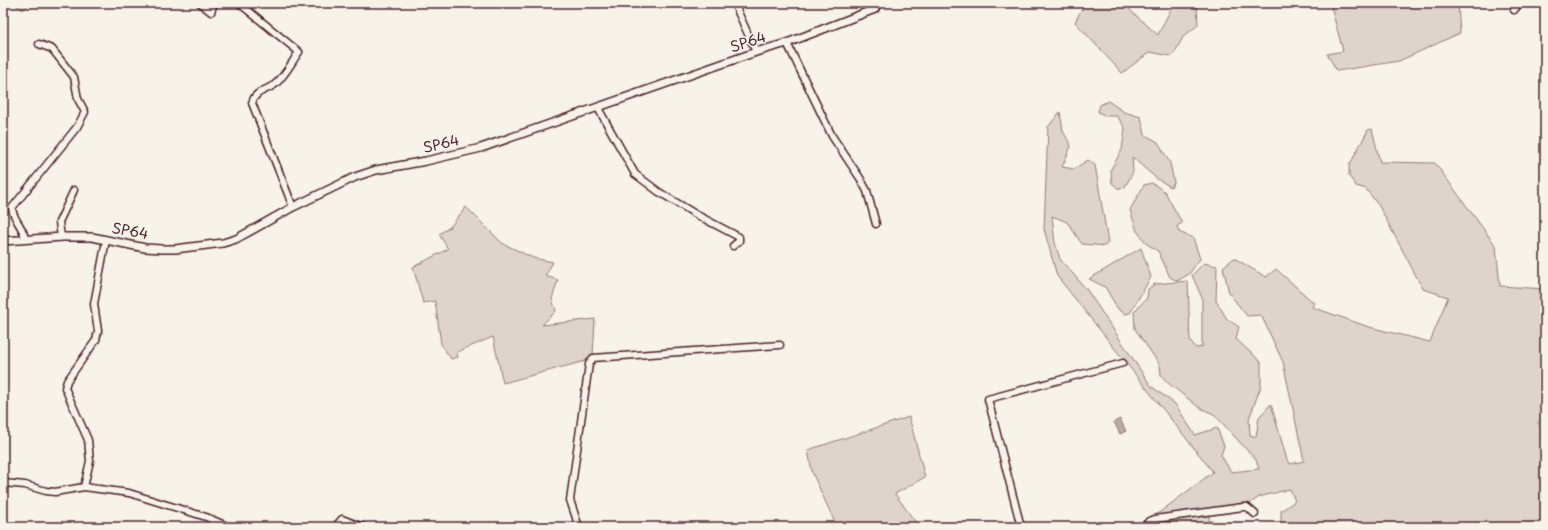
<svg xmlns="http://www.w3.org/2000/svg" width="1548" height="530" font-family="'Playpen Sans',sans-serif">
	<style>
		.green { fill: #ded4cc; stroke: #947a7c }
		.water { fill: #bcaaa7; stroke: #8e7275 }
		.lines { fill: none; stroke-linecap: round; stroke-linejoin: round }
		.minor-casing { stroke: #4a1f2b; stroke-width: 9 }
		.tertiary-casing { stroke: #4a1f2b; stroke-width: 10 }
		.minor { stroke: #f7f3e8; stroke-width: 6 }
		.tertiary { stroke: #f7f3e8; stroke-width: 7 }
		.labels { text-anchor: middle; stroke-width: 3; stroke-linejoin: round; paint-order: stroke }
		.street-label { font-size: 14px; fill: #4a1f2b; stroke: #f7f3e8 }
	</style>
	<rect width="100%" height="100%" fill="#f7f3e8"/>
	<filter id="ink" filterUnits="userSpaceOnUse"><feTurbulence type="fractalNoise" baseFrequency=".025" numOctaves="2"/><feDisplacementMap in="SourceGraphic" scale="8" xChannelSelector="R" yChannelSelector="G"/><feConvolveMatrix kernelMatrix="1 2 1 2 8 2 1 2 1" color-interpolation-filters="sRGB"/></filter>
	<g filter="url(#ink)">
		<!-- green -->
		<g class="green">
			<path d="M13 3H39L38 5 29 4 23 10Z"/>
			<path d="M1085 3H1124L1131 11 1158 35 1174 3H1197L1198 25 1183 37 1174 54 1170 56 1150 52 1122 73 1075 22Z"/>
			<path d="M1330 3H1458L1460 33 1399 61 1337 71 1327 54 1343 51Z"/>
			<path d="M1108 101 1124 112 1141 117 1145 135 1158 142 1170 163 1174 182 1171 187 1157 179 1132 157 1133 172 1125 187 1119 189 1112 183 1111 169 1122 150 1125 128 1117 116H1106L1098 112 1100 105Z"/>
			<path d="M1060 112 1063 131 1071 146 1062 167 1074 169 1088 160 1095 165 1108 242 1105 246 1082 244 1067 222 1052 216 1055 243 1060 259 1087 290 1151 386 1175 404 1195 435 1217 428 1224 446 1221 455 1231 472 1259 469 1256 460 1214 414 1200 408 1168 383 1161 375 1160 365 1135 329 1134 312 1147 298 1148 289 1155 284 1188 281 1190 341 1196 348 1202 347V298L1192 275 1204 263 1217 266 1216 301 1227 319 1239 327 1236 339 1261 362V386L1249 419 1250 435 1256 437 1259 417 1271 404 1287 460 1290 464 1304 461 1283 362 1261 315 1247 316 1229 293 1223 267 1234 258 1266 277 1276 269 1314 303 1312 307 1369 327 1430 342 1448 297 1423 289 1379 206 1366 189 1356 186 1349 176V166L1368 130 1372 129 1380 162 1435 163 1496 246 1500 286 1545 289V413L1538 423 1545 433V527H1341L1339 524 1335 527H1274L1281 524V511L1295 501 1290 489 1259 497 1248 505 1210 510 1209 521H1216L1217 526 1220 527H1173L1164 519 1152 518 1213 472 1057 276 1044 229 1048 127Z"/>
			<path d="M1152 183 1165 192 1182 223 1177 226 1179 232 1193 238 1200 259 1189 274 1177 281 1170 277 1158 251 1147 244 1137 231 1130 210 1144 185Z"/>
			<path d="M466 207 502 243 533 258 553 262 545 276 558 280 552 299 556 311 542 325 595 319 593 356 589 360 503 383 493 337 457 352 458 357 451 359 441 344 435 301 423 303 413 267 448 249 439 234 450 227Z"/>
			<path d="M1141 248 1151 277 1130 313 1125 314 1118 309 1105 287 1089 279Z"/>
			<path d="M909 417 925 477 895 494 919 527H837L812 472 808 450Z"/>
		</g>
		<!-- water -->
		<path class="water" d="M1120 419 1126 431 1120 434 1114 422Z"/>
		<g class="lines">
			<defs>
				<g id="minor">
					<path d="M200 3 211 12 214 3"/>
					<path d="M239 3 299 52C292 62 283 79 274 85 265 91 255 91 252 103L293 207"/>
					<path d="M734 3 756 52"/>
					<path d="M1514 10 1520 3"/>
					<path d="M787 43 832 136 860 178 867 191 876 224"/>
					<path d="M598 108 635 174 659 192 697 215 739 237V241L733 246"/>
					<path d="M61 237 59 222 74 190"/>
					<path d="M25 239C24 227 13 220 12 208L77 127 85 112 78 99 74 77 52 49 39 44"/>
					<path d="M3 483 25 485 46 491 55 492 84 487 129 493 206 517 229 527"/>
					<path d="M84 487 90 461 88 440 65 388 67 381 96 340 98 331 94 304 106 240"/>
					<path d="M335 527 342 519 363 527"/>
					<path d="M579 527 570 500 589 364 593 358 780 345"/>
					<path d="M1021 527 988 399 1123 363"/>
					<path d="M1144 527 1149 521 1155 519 1243 507H1247L1255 514"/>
				</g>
				<path id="tertiary" d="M3 241 63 237H92L145 248 162 249H175L223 243 236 239 293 207 355 177 376 170 426 161 481 148 756 52 787 43 875 9 877 3"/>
			</defs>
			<!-- minor casing -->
			<use href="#minor" class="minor-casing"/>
			<!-- tertiary casing -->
			<use href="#tertiary" class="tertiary-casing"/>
			<!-- minor -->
			<use href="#minor" class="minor"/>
			<!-- tertiary -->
			<use href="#tertiary" class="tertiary"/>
		</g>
	</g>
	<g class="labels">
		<!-- street labels -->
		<g class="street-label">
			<text transform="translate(748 42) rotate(-18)" y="5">SP64</text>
			<text transform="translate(441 144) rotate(-13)" y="5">SP64</text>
			<text transform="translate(130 231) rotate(10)" y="5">SP64</text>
		</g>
	</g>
	<!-- margin -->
	<rect width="1548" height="530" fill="none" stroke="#f7f3e8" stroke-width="16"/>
	<rect x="8" y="8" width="1532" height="514" fill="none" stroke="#4a1f2b" stroke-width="1.5" filter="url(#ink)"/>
</svg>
